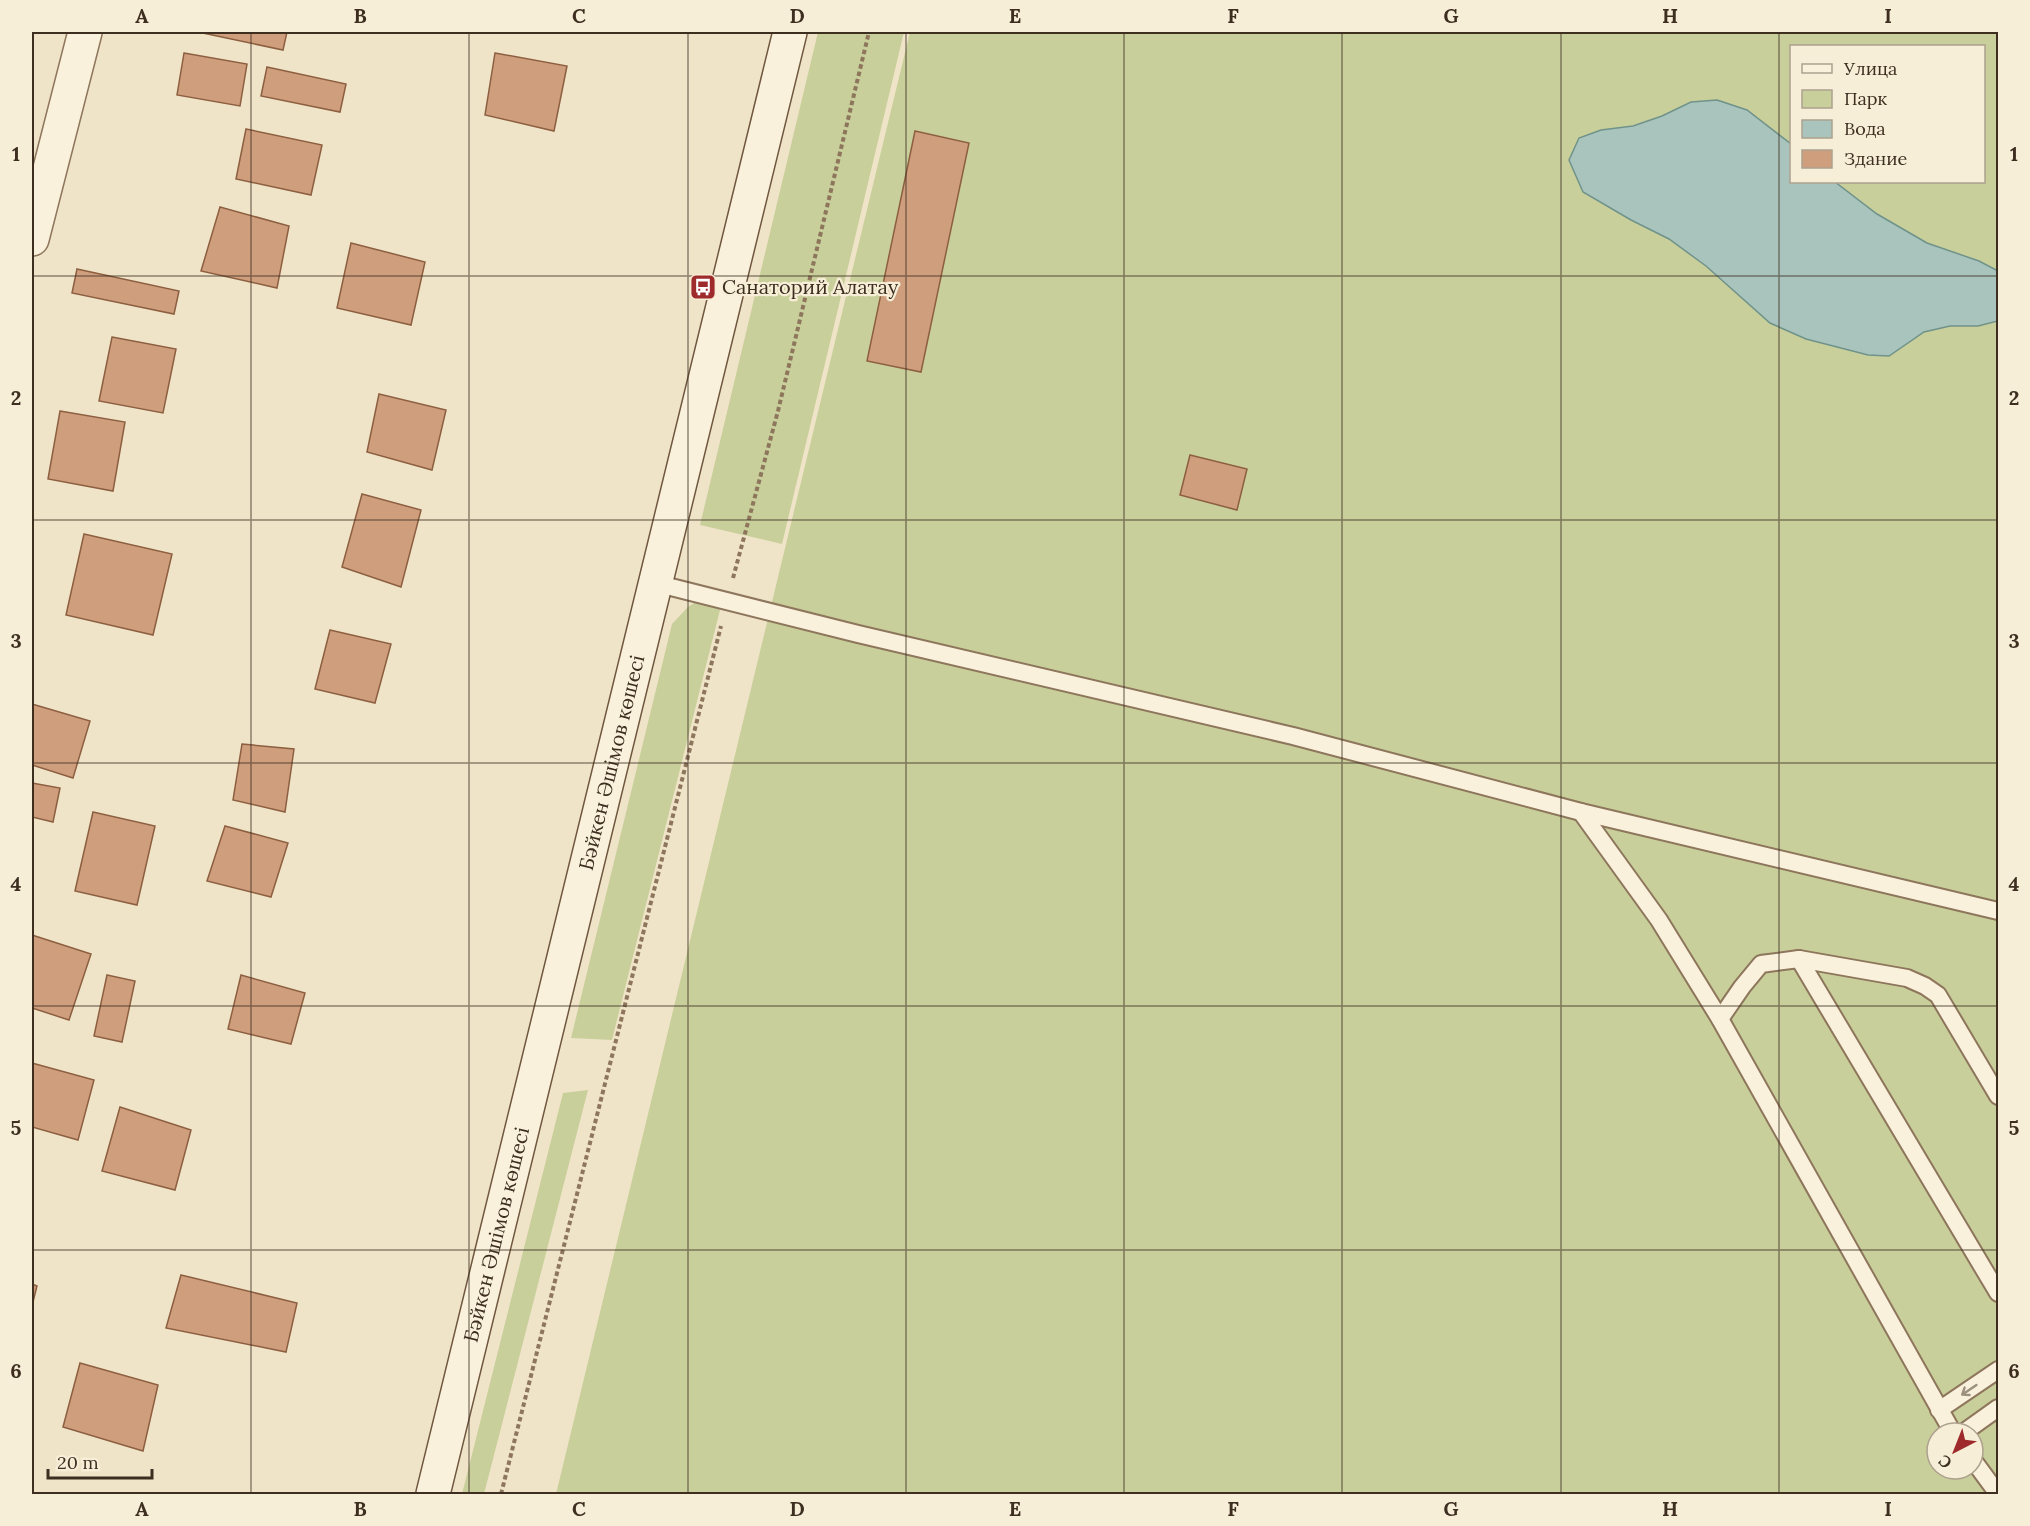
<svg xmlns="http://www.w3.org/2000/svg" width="2030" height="1526" font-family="Lora,serif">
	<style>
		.green { fill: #c9cf9b; fill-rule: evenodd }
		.water { fill: #a9c4bc; stroke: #6f938a; stroke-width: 1.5 }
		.building { fill: #cf9f7d; stroke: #8d5f41; stroke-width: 1.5 }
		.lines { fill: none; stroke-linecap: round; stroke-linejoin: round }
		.service-casing { stroke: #8d765c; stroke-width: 20 }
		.minor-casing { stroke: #8d765c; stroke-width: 36 }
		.secondary-casing { stroke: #6f573f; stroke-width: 36 }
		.path { stroke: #8d765c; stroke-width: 4; stroke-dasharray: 4.5 3; stroke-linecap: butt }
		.service { stroke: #faf1dc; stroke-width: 16 }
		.minor { stroke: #faf1dc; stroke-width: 33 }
		.secondary { stroke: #faf1dc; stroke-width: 33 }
		.oneway { stroke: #9c907e }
		.grid { fill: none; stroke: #3d2e20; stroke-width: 1.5; stroke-opacity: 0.55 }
		.labels { text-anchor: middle; stroke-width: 4.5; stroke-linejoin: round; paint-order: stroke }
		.poi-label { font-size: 20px; fill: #3d2e20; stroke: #f7eed8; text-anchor: start }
		.street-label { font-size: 20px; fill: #3d2e20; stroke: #f7eed8 }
		.neatline { fill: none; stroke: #3d2e20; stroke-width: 2 }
		.grid-label { font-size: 20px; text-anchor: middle; font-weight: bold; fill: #3d2e20 }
	</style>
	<rect width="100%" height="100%" fill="#f0e4c8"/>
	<!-- green -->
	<g class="green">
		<path d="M818 32H904L782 544 700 525Z"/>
		<path d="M910 32H1998V1494H556ZM1792 46H1984V182H1792ZM1937 1433H1973V1469H1937Z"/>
		<path d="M697 601 721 606 612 1040 571 1038 672 624 688 607Z"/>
		<path d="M588 1090 484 1494H462L563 1093Z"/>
	</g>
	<!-- water -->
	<path class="water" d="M1717 100 1747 110 1791 144 1792 182H1835L1877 214 1927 243 1979 261 1998 271V321L1978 326H1950L1924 332 1889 356 1868 355 1806 339 1770 323 1706 266 1669 239 1631 220 1583 192 1569 160 1579 138 1601 130 1633 126 1662 116 1691 102Z"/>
	<!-- building -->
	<g class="building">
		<path d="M198 32H287L283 50Z"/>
		<path d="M184 53 247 64 240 106 177 95Z"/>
		<path d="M495 53 567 66 554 131 485 115Z"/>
		<path d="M267 67 346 84 340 112 261 96Z"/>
		<path d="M246 129 322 145 311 195 236 179Z"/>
		<path d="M915 131 969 143 921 372 867 361Z"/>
		<path d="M220 207 289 226 277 288 201 271Z"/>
		<path d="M351 243 425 262 411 325 337 308Z"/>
		<path d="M77 269 179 291 174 314 72 293Z"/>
		<path d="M112 337 176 349 163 413 99 401Z"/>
		<path d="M379 394 446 410 432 470 367 452Z"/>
		<path d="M60 411 125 422 113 491 48 479Z"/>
		<path d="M1190 455 1247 469 1237 510 1180 495Z"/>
		<path d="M362 494 421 510 401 587 342 567Z"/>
		<path d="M84 534 172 554 153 635 66 615Z"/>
		<path d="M330 630 391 644 375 703 315 689Z"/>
		<path d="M32 704 90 721 73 778 32 765Z"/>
		<path d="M242 744 294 749 285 812 233 800Z"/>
		<path d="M32 783 60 788 53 822 32 817Z"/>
		<path d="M93 812 155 826 137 905 75 891Z"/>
		<path d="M225 826 288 843 271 897 207 881Z"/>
		<path d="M32 935 91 954 69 1020 32 1008Z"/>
		<path d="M107 975 135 981 122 1042 94 1036Z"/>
		<path d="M241 975 305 993 291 1044 228 1029Z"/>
		<path d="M32 1063 94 1080 78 1140 32 1127Z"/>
		<path d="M120 1107 191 1130 175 1190 102 1171Z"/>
		<path d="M181 1275 297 1303 286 1352 166 1328Z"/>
		<path d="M32 1284 37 1286 32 1306Z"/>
		<path d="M80 1363 158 1385 143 1451 63 1427Z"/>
	</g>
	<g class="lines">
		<defs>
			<g id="service">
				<path d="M655 583 858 634 1293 736 1581 812 1998 911"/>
				<path d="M1581 812 1659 920 1720 1019 1953 1433"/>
				<path d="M1799 959 1998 1293"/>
				<path d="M1720 1019 1742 987 1761 964 1799 959 1907 978 1925 986 1938 995 1998 1096"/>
				<path d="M1939 1410 1998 1370"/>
				<path d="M1963 1433 1998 1408"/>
				<path d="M1973 1460 1998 1494"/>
			</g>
			<path id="minor" d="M32 239 85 32"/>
			<g id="secondary">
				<path id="s1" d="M433 1494 790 32"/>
			</g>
		</defs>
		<!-- service casing -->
		<use href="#service" class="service-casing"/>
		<!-- minor casing -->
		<use href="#minor" class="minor-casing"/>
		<!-- secondary casing -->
		<use href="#secondary" class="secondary-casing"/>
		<!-- path -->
		<g class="path">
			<path d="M733 578 778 411 869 32"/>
			<path d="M501 1494 721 626"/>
		</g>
		<!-- service -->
		<use href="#service" class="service"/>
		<!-- minor -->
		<use href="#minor" class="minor"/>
		<!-- secondary -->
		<use href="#secondary" class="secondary"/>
	</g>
	<!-- one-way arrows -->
	<defs><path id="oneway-shaft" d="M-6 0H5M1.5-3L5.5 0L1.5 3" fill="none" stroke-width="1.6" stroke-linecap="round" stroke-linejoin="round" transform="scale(1.5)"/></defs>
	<use class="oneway" href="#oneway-shaft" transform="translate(1969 1390) rotate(146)"/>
	<!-- grid -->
	<path class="grid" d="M251 32V1494M469 32V1494M688 32V1494M906 32V1494M1124 32V1494M1342 32V1494M1561 32V1494M1779 32V1494M32 276H1998M32 520H1998M32 763H1998M32 1006H1998M32 1250H1998"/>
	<!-- icons -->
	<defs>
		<symbol id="bus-square" viewBox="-11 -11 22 22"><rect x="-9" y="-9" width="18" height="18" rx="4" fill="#9e2a2b" stroke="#f7eed8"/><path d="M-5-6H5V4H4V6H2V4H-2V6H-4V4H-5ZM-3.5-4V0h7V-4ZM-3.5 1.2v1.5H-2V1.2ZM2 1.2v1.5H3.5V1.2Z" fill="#fff"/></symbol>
	</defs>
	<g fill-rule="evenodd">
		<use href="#bus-square" x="688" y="272" width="30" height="30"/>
	</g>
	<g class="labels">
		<!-- poi labels -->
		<g class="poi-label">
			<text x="722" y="294">Санаторий Алатау</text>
		</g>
		<!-- street labels -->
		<g class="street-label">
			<text dy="7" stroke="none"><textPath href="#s1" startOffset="753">Бәйкен Әшімов көшесі</textPath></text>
			<text dy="7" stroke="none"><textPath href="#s1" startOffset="267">Бәйкен Әшімов көшесі</textPath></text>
		</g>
	</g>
	<!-- border -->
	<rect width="2030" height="1526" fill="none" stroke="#f7eed8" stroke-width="66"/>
	<!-- legend -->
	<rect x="1790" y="45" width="195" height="138" fill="#f7eed8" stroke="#ada18e" stroke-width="1.5"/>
	<rect x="1802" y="64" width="30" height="9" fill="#faf1dc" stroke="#ada18e" stroke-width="1.5"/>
	<text x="1844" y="75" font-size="18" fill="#3d2e20">Улица</text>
	<rect x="1802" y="90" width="30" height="18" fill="#c9cf9b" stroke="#ada18e" stroke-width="1.5"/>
	<text x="1844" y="105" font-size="18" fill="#3d2e20">Парк</text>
	<rect x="1802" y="120" width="30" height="18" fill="#a9c4bc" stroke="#ada18e" stroke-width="1.5"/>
	<text x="1844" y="135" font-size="18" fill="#3d2e20">Вода</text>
	<rect x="1802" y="150" width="30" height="18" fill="#cf9f7d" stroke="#ada18e" stroke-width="1.5"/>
	<text x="1844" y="165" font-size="18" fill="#3d2e20">Здание</text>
	<!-- north arrow -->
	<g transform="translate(1955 1451) rotate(222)"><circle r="28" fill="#f7eed8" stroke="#ada18e" stroke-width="1.5"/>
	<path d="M0-4.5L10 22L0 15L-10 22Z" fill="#9e2a2b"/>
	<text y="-9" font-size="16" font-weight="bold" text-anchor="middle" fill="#3d2e20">С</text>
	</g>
	<!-- scale -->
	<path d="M48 1469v9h104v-9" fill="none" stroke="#3d2e20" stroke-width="3"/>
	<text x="57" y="1469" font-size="18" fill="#3d2e20" stroke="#f7eed8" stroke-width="4.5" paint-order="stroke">20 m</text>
	<rect x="33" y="33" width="1964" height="1460" class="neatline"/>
	<g class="grid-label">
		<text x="142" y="23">A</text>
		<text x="360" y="23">B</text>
		<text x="579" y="23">C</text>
		<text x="797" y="23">D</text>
		<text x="1015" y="23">E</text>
		<text x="1233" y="23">F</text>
		<text x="1451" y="23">G</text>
		<text x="1670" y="23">H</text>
		<text x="1888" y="23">I</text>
		<text x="16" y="161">1</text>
		<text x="2014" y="161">1</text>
		<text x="16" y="405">2</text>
		<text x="2014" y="405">2</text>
		<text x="16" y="648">3</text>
		<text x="2014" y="648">3</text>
		<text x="16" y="891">4</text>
		<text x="2014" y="891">4</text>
		<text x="16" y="1135">5</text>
		<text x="2014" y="1135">5</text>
		<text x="16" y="1378">6</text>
		<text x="2014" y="1378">6</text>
		<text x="142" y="1516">A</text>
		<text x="360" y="1516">B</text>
		<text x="579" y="1516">C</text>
		<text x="797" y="1516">D</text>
		<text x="1015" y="1516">E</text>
		<text x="1233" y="1516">F</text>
		<text x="1451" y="1516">G</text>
		<text x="1670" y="1516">H</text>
		<text x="1888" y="1516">I</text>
	</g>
</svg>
